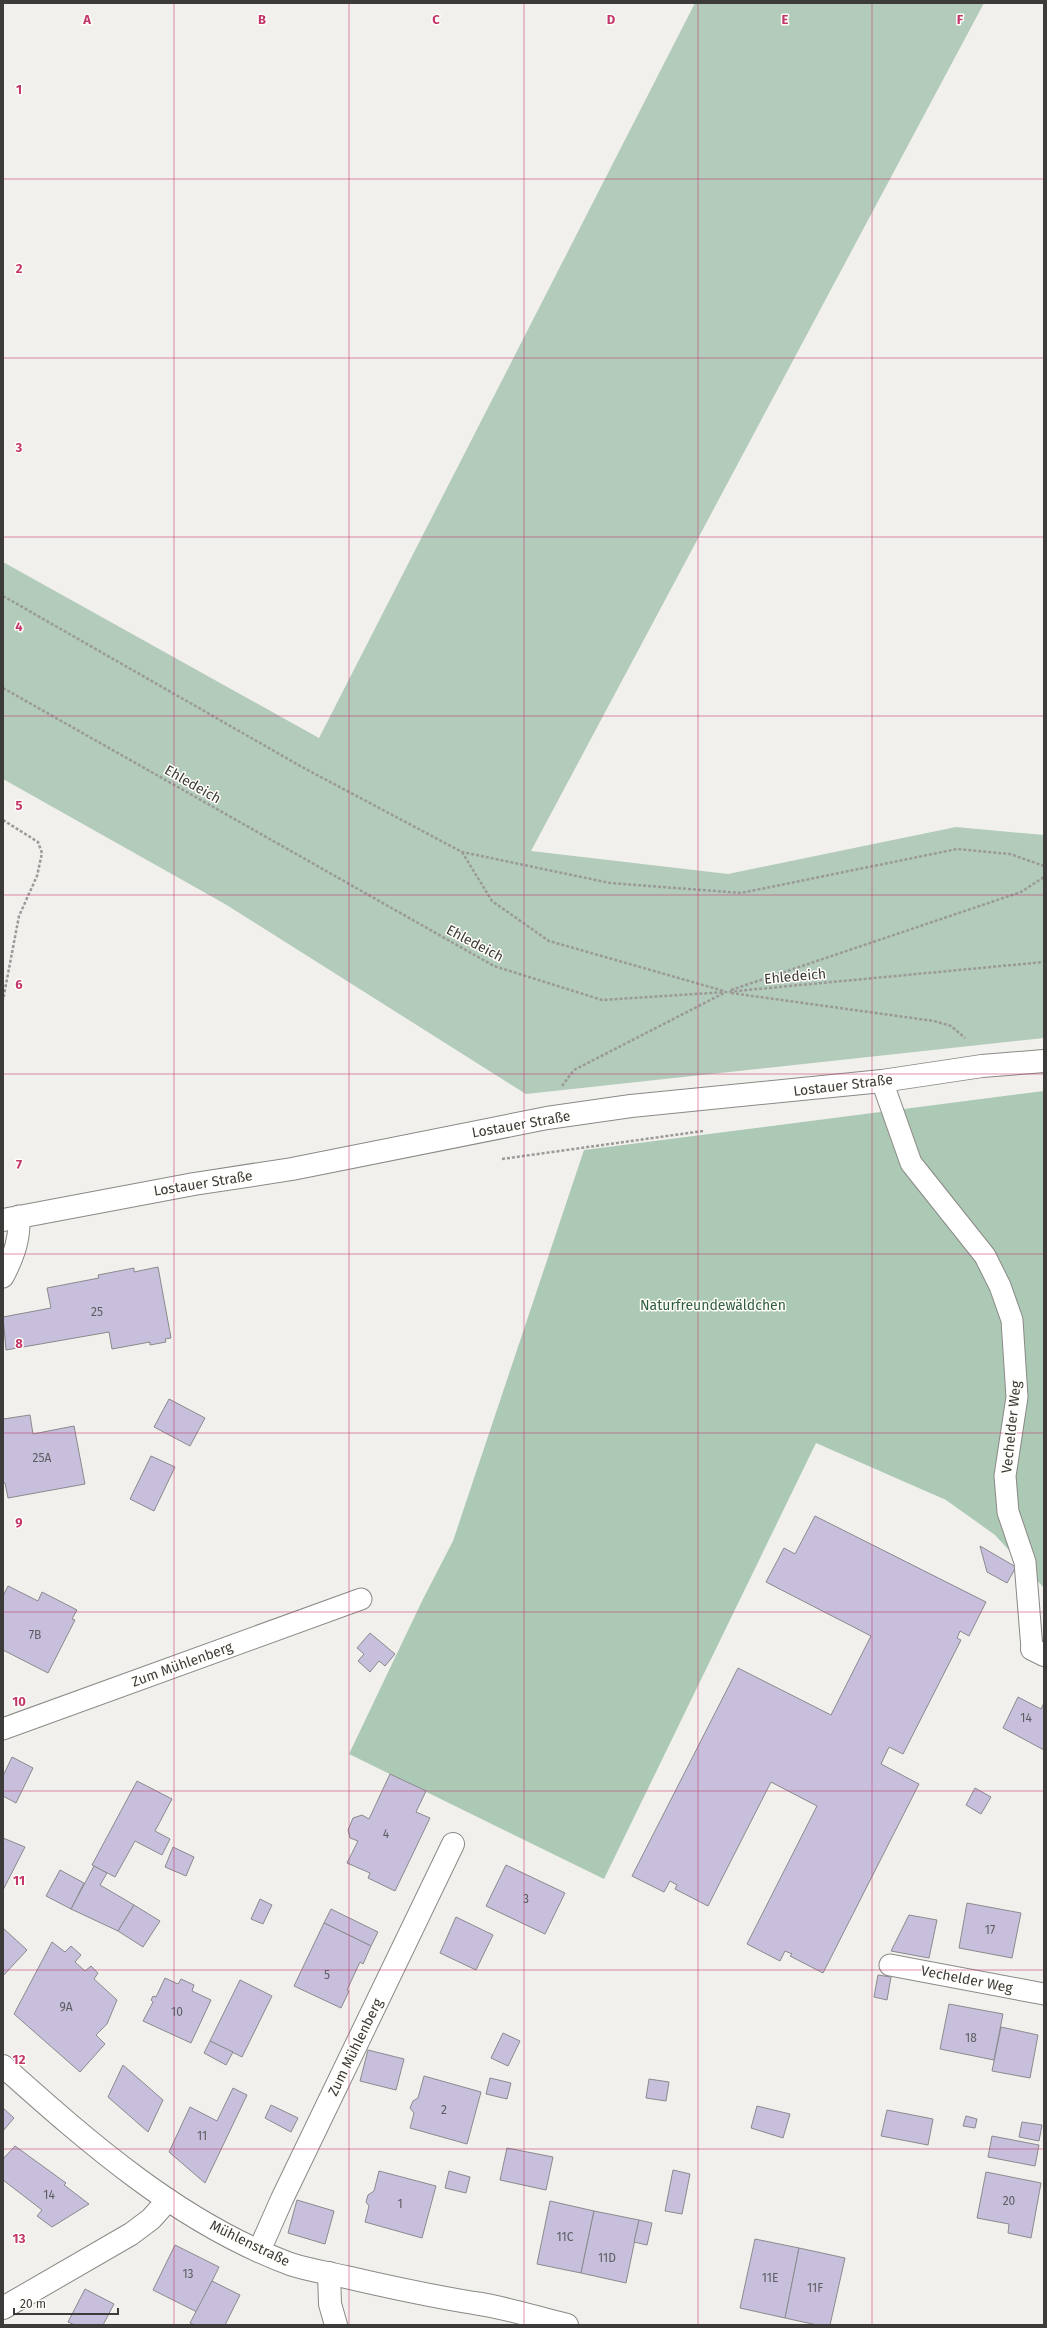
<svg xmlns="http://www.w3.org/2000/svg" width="1047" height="2328" font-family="'Fira Sans',sans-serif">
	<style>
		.green { fill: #b2cbba }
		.forest { fill: #acc9b5 }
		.building { fill: #c7bfdb; stroke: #8b8a8e }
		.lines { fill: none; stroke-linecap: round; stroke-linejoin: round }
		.lane-casing { stroke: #8a8986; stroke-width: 23 }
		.street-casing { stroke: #8a8986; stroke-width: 24 }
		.path { stroke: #9b9a98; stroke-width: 2.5; stroke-dasharray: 3 2; stroke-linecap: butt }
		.lane { stroke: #fff; stroke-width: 21 }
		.street { stroke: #fff; stroke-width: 22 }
		.grid { fill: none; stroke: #c2366b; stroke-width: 1; stroke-opacity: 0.55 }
		.labels { text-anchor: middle; stroke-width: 3; stroke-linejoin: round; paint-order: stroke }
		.number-label { font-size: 12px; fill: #5f5c62 }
		.street-label { font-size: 14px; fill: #3c3b3a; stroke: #fffef9 }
		.park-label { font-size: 14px; fill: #2d5c3e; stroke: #fffef9 }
		.grid-label { font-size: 13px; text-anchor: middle; font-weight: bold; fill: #c2366b; stroke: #fffef9; stroke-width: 3; stroke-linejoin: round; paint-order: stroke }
	</style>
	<rect width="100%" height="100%" fill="#f1f0ec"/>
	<!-- green -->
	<path class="green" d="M695 3H984L531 851 728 874 956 827 1044 835V1038L526 1094 225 904 3 779V562L319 738Z"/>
	<!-- forest -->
	<path class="forest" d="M1044 1091V1588L995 1535 946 1500 816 1443 604 1879 349 1754 423 1599 453 1541 584 1150Z"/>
	<!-- building -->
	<g class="building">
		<path d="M158 1267 171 1338 165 1339 166 1342 150 1345V1342L112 1349 109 1332 6 1350 3 1317 51 1308 47 1288 99 1278 98 1275 134 1268V1272Z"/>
		<path d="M169 1399 205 1418 190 1446 154 1427Z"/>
		<path d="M30 1415 33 1434 74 1426 85 1484 8 1498 5 1483H3V1419Z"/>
		<path d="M151 1456 175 1467 154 1511 130 1499Z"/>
		<path d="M815 1516 986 1602 969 1636 960 1631 957 1638 961 1640 903 1754 889 1747 881 1764 919 1784 823 1973 790 1956 792 1954 785 1951 780 1961 747 1944 817 1806 771 1782 708 1906 675 1889 677 1885 670 1881 664 1892 632 1876 738 1668 831 1715 871 1636 766 1582 784 1548 795 1554Z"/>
		<path d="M980 1546 1016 1567 1007 1583 987 1572Z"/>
		<path d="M8 1586 38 1601 42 1592 77 1610 72 1619 75 1620 48 1673 3 1650V1596Z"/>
		<path d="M370 1633 395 1654 385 1666 379 1661 370 1672 358 1661 364 1654 357 1648Z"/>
		<path d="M1018 1697 1041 1709 1044 1703V1750L1003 1728Z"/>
		<path d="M12 1757 33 1768 16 1803 3 1796V1776Z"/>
		<path d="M390 1774 426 1791 416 1812 430 1818 395 1891 368 1878 370 1873 347 1863 358 1841 350 1838 348 1830 353 1818 362 1815 369 1819Z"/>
		<path d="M137 1781 172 1799 155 1831 170 1839 162 1855 135 1841 115 1877 92 1865Z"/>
		<path d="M975 1788 991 1797 981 1814 966 1805Z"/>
		<path d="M3 1838 25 1847 3 1890Z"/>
		<path d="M173 1847 194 1857 186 1876 165 1867Z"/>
		<path d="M506 1865 565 1893 545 1934 486 1906Z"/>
		<path d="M94 1866 107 1873 100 1885 134 1905 118 1931 71 1909Z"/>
		<path d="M60 1870 84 1883 71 1909 46 1896Z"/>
		<path d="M260 1899 272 1905 263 1924 251 1919Z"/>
		<path d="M967 1903 1021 1913 1012 1958 959 1948Z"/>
		<path d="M134 1905 160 1921 143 1947 118 1931Z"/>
		<path d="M331 1909 378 1932 371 1946 324 1923Z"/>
		<path d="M909 1915 937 1920 929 1958 891 1951Z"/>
		<path d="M456 1917 493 1935 476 1970 440 1953Z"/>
		<path d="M324 1923 371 1946 363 1964 360 1962 347 1990 349 1991 341 2008 294 1986Z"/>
		<path d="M3 1928 27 1950 3 1976Z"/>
		<path d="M52 1942 65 1952 71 1946 81 1955 75 1962 85 1971 91 1966 98 1973 94 1979 117 2000 107 2024 96 2035 105 2044 80 2072 14 2014Z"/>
		<path d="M878 1975 891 1977 887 2000 874 1997Z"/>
		<path d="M165 1978 178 1984 181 1979 194 1985 192 1991 211 2000 191 2043 143 2021 153 2002 151 2000 153 1996 156 1997Z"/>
		<path d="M240 1980 272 1996 242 2057 210 2041Z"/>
		<path d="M949 2004 1003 2014 994 2060 940 2049Z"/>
		<path d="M1001 2027 1038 2035 1030 2078 992 2071Z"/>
		<path d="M503 2033 520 2041 508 2066 491 2058Z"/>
		<path d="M210 2041 233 2052 226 2065 204 2053Z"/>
		<path d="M368 2050 404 2059 396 2090 360 2081Z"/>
		<path d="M123 2065 163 2100 148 2132 108 2097Z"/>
		<path d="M424 2076 481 2092 467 2144 410 2128 414 2113 410 2108 413 2101 418 2098Z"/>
		<path d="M490 2078 511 2083 507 2099 486 2094Z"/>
		<path d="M649 2079 669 2082 666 2101 646 2098Z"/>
		<path d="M233 2088 247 2095 205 2183 169 2152 190 2107 217 2121Z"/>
		<path d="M271 2105 298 2118 291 2132 265 2118Z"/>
		<path d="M757 2106 790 2114 783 2138 751 2128Z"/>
		<path d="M3 2108 14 2118 3 2131Z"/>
		<path d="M887 2110 933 2119 928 2145 881 2136Z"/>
		<path d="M966 2116 977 2119 975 2128 963 2126Z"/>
		<path d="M1022 2122 1042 2125 1039 2141 1019 2137Z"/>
		<path d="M992 2136 1039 2145 1035 2166 988 2157Z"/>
		<path d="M15 2146 66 2183 64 2185 89 2204 52 2227 37 2216 42 2210 3 2180V2159Z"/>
		<path d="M507 2148 553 2157 546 2190 500 2180Z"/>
		<path d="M673 2170 690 2174 682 2214 665 2211Z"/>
		<path d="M379 2171 436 2186 422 2238 365 2222 369 2206 366 2202 368 2195 374 2191Z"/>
		<path d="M449 2171 470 2177 466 2193 445 2188Z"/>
		<path d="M986 2172 1041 2183 1031 2238 1008 2233 1009 2224 977 2218Z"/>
		<path d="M297 2200 334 2211 325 2244 288 2233Z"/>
		<path d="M550 2201 594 2211 581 2273 537 2264Z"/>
		<path d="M594 2211 639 2220 626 2283 581 2273Z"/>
		<path d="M639 2220 652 2223 647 2245 634 2242Z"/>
		<path d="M755 2239 799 2248 785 2318 740 2308Z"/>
		<path d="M175 2245 219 2267 197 2312 153 2290Z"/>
		<path d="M799 2248 845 2258 830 2325H817L785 2318Z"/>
		<path d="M212 2281 240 2295 225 2325H195L190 2323Z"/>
		<path d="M85 2289 114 2304 103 2325H75L68 2322Z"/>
	</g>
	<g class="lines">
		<defs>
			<g id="lane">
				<path d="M882 1081 911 1163 985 1256 1000 1286 1012 1320 1017 1397 1005 1476 1008 1512 1025 1562 1032 1649"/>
				<path d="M3 1277C14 1256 20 1239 19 1216"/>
				<path d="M3 1729 361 1599"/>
				<path d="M890 1965 1044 1994"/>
			</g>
			<g id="street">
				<path d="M3 1220 194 1184 292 1169 547 1118 631 1106 882 1081 982 1066 1044 1061"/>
				<path d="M1032 1649 1044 1655"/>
				<path d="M3 2066C89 2143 180 2223 290 2264 308 2270 328 2273 346 2277 389 2287 431 2296 474 2303 505 2307 537 2318 567 2325"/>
				<path d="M259 2251 282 2199 453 1844"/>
				<path d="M329 2273 330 2304 336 2325"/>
				<path d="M3 2308 131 2234 151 2219 168 2200"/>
			</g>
		</defs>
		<!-- lane casing -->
		<use href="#lane" class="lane-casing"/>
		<!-- street casing -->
		<use href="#street" class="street-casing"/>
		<!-- path -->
		<g class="path">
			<path d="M3 596 302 767 462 852 610 883 741 893 957 849 1010 854 1044 866"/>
			<path d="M3 688 494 966 602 1000 726 992 1044 962"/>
			<path d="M3 820 38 842 42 853 37 876 19 916 3 1000"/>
			<path d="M462 852 492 901 549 941 724 991"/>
			<path d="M731 990 1021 892 1044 877"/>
			<path d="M731 993 934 1021 951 1026 965 1038"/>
			<path d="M562 1086 574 1070 724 993"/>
			<path d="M502 1159 703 1131"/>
		</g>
		<!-- lane -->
		<use href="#lane" class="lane"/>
		<!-- street -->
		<use href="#street" class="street"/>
	</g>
	<!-- grid -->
	<path class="grid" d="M174 3V2325M349 3V2325M524 3V2325M698 3V2325M872 3V2325M3 179H1044M3 358H1044M3 537H1044M3 716H1044M3 895H1044M3 1074H1044M3 1254H1044M3 1433H1044M3 1612H1044M3 1791H1044M3 1970H1044M3 2149H1044"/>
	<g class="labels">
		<!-- number labels -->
		<g class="number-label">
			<text x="97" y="1316">25</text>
			<text x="42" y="1462">25A</text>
			<text x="35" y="1639">7B</text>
			<text x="1026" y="1722">14</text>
			<text x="386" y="1838">4</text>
			<text x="526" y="1903">3</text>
			<text x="990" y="1934">17</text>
			<text x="327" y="1979">5</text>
			<text x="66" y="2011">9A</text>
			<text x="177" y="2016">10</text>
			<text x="971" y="2042">18</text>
			<text x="444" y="2114">2</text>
			<text x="202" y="2140">11</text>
			<text x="49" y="2199">14</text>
			<text x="1009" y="2205">20</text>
			<text x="400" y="2208">1</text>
			<text x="565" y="2241">11C</text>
			<text x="607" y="2262">11D</text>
			<text x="188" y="2278">13</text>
			<text x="770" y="2282">11E</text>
			<text x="815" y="2292">11F</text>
		</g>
		<!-- street labels -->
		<g class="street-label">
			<text transform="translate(193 784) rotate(30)" y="5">Ehledeich</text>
			<text transform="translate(475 943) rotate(28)" y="5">Ehledeich</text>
			<text transform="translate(795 976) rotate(-5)" y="5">Ehledeich</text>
			<text transform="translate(843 1085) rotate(-7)" y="5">Lostauer Straße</text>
			<text transform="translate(521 1124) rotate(-10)" y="5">Lostauer Straße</text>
			<text transform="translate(203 1183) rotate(-9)" y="5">Lostauer Straße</text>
			<text transform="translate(1011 1427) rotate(-84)" y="5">Vechelder Weg</text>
			<text transform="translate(182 1664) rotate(-20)" y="5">Zum Mühlenberg</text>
			<text transform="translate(967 1979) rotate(11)" y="5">Vechelder Weg</text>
			<text transform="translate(355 2047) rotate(-64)" y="5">Zum Mühlenberg</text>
			<text transform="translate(250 2243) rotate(26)" y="5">Mühlenstraße</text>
		</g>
		<!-- park labels -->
		<g class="park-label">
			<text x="713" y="1310">Naturfreundewäldchen</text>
		</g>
	</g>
	<g class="grid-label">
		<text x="87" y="24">A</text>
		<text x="262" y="24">B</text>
		<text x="436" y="24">C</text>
		<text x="611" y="24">D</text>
		<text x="785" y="24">E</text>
		<text x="960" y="24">F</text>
		<text x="19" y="94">1</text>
		<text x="19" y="273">2</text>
		<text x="19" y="452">3</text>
		<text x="19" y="631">4</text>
		<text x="19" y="810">5</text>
		<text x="19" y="989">6</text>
		<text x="19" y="1169">7</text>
		<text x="19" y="1348">8</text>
		<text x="19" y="1527">9</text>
		<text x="19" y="1706">10</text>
		<text x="19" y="1885">11</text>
		<text x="19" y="2064">12</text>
		<text x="19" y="2243">13</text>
	</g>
	<!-- border -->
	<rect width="1047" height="2328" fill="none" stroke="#3c3b3a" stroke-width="8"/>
	<!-- scale -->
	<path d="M14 2308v6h104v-6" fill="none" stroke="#3c3b3a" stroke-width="2"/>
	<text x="20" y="2308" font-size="12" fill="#3c3b3a" stroke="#fffef9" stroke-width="3" paint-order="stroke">20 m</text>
</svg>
